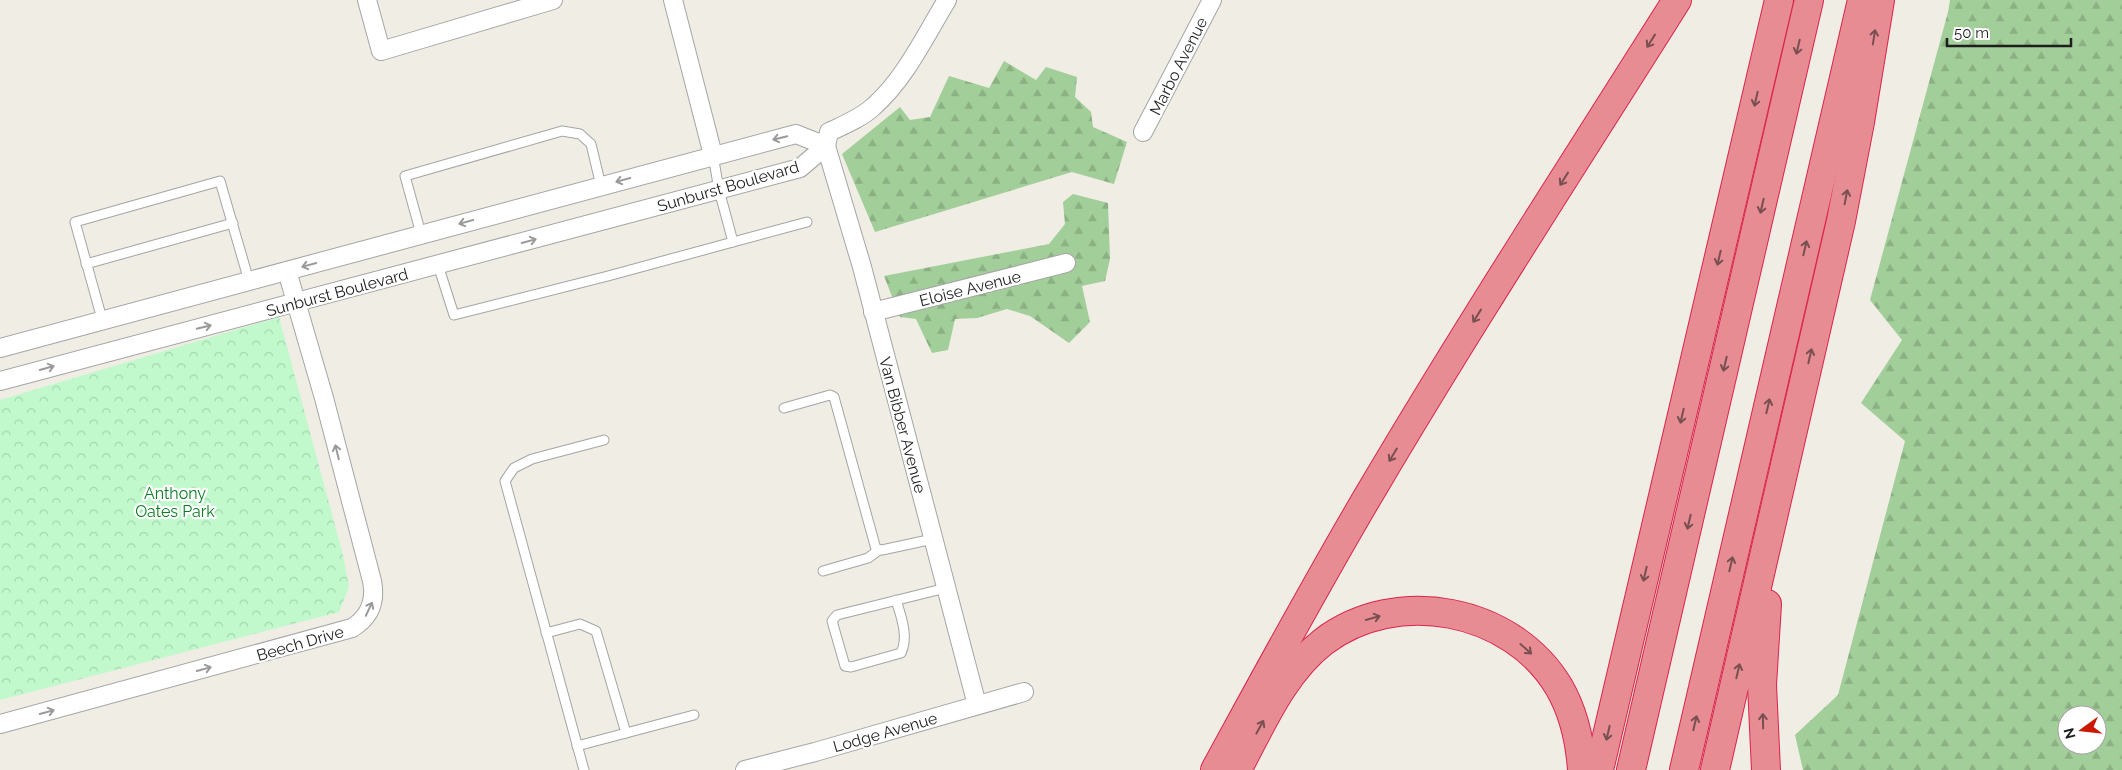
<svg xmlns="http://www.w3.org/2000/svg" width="2122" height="770" font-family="Raleway,sans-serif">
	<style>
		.forest { fill: url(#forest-firs); fill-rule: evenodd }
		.park { fill: url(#park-crowns) }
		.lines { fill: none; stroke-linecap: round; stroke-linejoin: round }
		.service-casing { stroke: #a5a5a5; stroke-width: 11 }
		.minor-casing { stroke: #a5a5a5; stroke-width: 20 }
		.motorway-casing { stroke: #da244d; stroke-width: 30 }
		.service { stroke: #fff; stroke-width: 9 }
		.minor { stroke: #fff; stroke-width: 18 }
		.motorway { stroke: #e78c92; stroke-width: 28 }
		.oneway { stroke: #785052 }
		.oneway2 { stroke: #9a9a9a }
		.labels { text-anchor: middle; stroke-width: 4.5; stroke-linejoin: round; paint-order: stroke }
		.street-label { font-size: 16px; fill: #1e1e1e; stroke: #fff }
		.park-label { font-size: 16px; fill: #0b7d22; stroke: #fff }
	</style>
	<defs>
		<pattern id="forest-firs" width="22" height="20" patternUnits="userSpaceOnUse" patternTransform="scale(1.25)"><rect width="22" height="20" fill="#a2ce99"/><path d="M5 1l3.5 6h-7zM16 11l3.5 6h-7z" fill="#8bb083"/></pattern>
		<pattern id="park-crowns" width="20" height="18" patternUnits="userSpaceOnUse" patternTransform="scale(1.25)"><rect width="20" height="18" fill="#c1f9cc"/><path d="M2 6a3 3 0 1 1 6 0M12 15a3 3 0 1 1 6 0" fill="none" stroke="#a5d5af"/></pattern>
	</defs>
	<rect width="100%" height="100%" fill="#efede4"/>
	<!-- forest -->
	<g class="forest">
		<path d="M1950 0H2122V770H1803L1795 735 1838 695 1905 441 1861 403 1902 340 1870 300 1948 12ZM2067 715H2097V745H2067Z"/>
		<path d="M1004 61 1036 80 1046 67 1077 77 1075 97 1091 112 1093 127 1127 142 1114 184 1072 172 875 232 842 154 900 107 910 120 930 117 949 76 989 88Z"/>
		<path d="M1073 194 1108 203 1110 259 1105 281 1082 286 1090 322 1069 343 1030 316 1007 309 977 318 955 319 948 350 932 353 916 319 900 317 884 276 1049 244 1065 224 1063 202Z"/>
	</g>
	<!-- park -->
	<path class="park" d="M279 317 343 555 349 587 339 612 0 700V400Z"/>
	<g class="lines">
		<defs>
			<g id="service">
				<path d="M421 234 405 176 562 131 580 134 591 144 601 186"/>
				<path d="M733 242 807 222"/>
				<path d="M86 264 233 223"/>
				<path d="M438 265 454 315 608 276 733 242 719 190 713 155"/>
				<path d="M102 319 75 222 220 181 249 281"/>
				<path d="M784 408 830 395 834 397 876 549 882 550 933 539"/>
				<path d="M823 571 868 558 879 550"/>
				<path d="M896 600C901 616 909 637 901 653L851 667 845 666 832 621 837 615 946 588"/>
				<path d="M546 633 580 624 596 631 626 733"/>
				<path d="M577 746 694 715"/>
				<path d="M584 770 505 481 514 468 532 459 604 440"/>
			</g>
			<g id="minor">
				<path d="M367 0 381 51 553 0"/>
				<path d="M673 0 713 155"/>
				<path d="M1143 132 1212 0"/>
				<path d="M826 146 862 267 977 705"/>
				<path d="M826 146 829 132C844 125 861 118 873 107 905 79 925 36 947 0"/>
				<path d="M873 312 1066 263"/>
				<path d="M0 348 796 134 826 146"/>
				<path d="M0 381 800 168 826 146"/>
				<path d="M0 724 352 628C370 617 376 601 372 581L324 398 287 271"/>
				<path d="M745 770 815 752 1024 692"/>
			</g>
			<g id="motorway">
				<path d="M1215 770C1267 675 1318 580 1374 486 1471 322 1575 162 1677 0"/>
				<path d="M1237 770C1261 726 1282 674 1323 642 1396 586 1512 608 1559 687 1574 713 1580 740 1582 770"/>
				<path d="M1599 770 1779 0"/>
				<path d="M1631 770 1809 0"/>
				<path d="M1684 770 1862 0"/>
				<path d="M1715 770 1841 221 1860 122 1880 0"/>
				<path d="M1766 770 1762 685 1767 604"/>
			</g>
		</defs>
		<!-- service casing -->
		<use href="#service" class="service-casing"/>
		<!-- minor casing -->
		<use href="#minor" class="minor-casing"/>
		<!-- motorway casing -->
		<use href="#motorway" class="motorway-casing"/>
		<!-- service -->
		<use href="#service" class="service"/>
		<!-- minor -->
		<use href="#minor" class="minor"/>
		<!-- motorway -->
		<use href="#motorway" class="motorway"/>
	</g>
	<!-- one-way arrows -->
	<defs><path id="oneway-shaft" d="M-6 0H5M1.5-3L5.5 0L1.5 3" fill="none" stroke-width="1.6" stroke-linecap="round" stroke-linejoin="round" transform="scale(1.25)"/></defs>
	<g class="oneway">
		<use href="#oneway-shaft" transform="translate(1874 37) rotate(-81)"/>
		<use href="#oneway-shaft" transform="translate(1651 41) rotate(122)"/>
		<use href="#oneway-shaft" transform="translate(1798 47) rotate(103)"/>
		<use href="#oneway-shaft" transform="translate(1756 99) rotate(103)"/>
		<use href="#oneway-shaft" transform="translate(1564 179) rotate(122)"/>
		<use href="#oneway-shaft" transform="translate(1846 197) rotate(-79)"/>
		<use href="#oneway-shaft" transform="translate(1762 206) rotate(103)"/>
		<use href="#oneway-shaft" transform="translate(1805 248) rotate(-77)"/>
		<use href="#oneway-shaft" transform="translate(1719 258) rotate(103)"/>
		<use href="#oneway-shaft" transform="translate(1477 316) rotate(122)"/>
		<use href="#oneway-shaft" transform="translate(1810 356) rotate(-77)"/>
		<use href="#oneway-shaft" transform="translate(1725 364) rotate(103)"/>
		<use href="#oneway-shaft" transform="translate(1768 406) rotate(-77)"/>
		<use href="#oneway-shaft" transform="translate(1682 416) rotate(103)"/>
		<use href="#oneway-shaft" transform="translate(1393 455) rotate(121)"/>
		<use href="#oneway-shaft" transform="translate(1689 522) rotate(103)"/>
		<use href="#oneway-shaft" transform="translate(1731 564) rotate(-77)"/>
		<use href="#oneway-shaft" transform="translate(1645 574) rotate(103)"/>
		<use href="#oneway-shaft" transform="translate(1373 618) rotate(-16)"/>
		<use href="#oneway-shaft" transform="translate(1526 649) rotate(42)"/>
		<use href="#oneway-shaft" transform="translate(1738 671) rotate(-77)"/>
		<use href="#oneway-shaft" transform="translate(1763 721) rotate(-91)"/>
		<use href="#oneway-shaft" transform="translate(1695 723) rotate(-77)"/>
		<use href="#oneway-shaft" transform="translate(1260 727) rotate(-61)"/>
		<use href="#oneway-shaft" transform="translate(1608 733) rotate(103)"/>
	</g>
	<g class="oneway2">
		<use href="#oneway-shaft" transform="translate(780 138) rotate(166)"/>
		<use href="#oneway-shaft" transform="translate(623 180) rotate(165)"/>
		<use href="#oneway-shaft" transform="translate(466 222) rotate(165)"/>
		<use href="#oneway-shaft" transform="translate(529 241) rotate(-15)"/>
		<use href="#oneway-shaft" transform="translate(309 265) rotate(165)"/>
		<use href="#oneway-shaft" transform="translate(204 327) rotate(-14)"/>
		<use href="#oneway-shaft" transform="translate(47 368) rotate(-16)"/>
		<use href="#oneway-shaft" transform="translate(337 452) rotate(-104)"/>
		<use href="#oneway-shaft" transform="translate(369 609) rotate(-65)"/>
		<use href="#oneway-shaft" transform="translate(204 669) rotate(-15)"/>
		<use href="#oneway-shaft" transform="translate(47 712) rotate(-15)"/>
	</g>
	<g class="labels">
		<!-- street labels -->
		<g class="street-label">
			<text transform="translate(1178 66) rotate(-63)" y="6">Marbo Avenue</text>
			<text transform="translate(728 186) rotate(-16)" y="6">Sunburst Boulevard</text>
			<text transform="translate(970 288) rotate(-14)" y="6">Eloise Avenue</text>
			<text transform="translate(337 292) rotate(-15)" y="6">Sunburst Boulevard</text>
			<text transform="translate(903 425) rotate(75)" y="6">Van Bibber Avenue</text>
			<text transform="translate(300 643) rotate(-16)" y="6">Beech Drive</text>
			<text transform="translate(885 732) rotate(-16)" y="6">Lodge Avenue</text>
		</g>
		<!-- park labels -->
		<g class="park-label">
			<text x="175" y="499">Anthony<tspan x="175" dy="18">Oates Park</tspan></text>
		</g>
	</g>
	<!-- north arrow -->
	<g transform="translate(2082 730) rotate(255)"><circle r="24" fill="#ffffff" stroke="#a5a5a5"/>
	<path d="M0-4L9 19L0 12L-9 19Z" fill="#cc1800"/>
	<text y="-8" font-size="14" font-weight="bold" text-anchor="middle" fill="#1e1e1e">N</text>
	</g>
	<!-- scale -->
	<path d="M1947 38v8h124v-8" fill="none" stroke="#1e1e1e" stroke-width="2.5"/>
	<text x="1954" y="38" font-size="15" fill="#1e1e1e" stroke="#ffffff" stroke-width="4" paint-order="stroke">50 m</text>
</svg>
